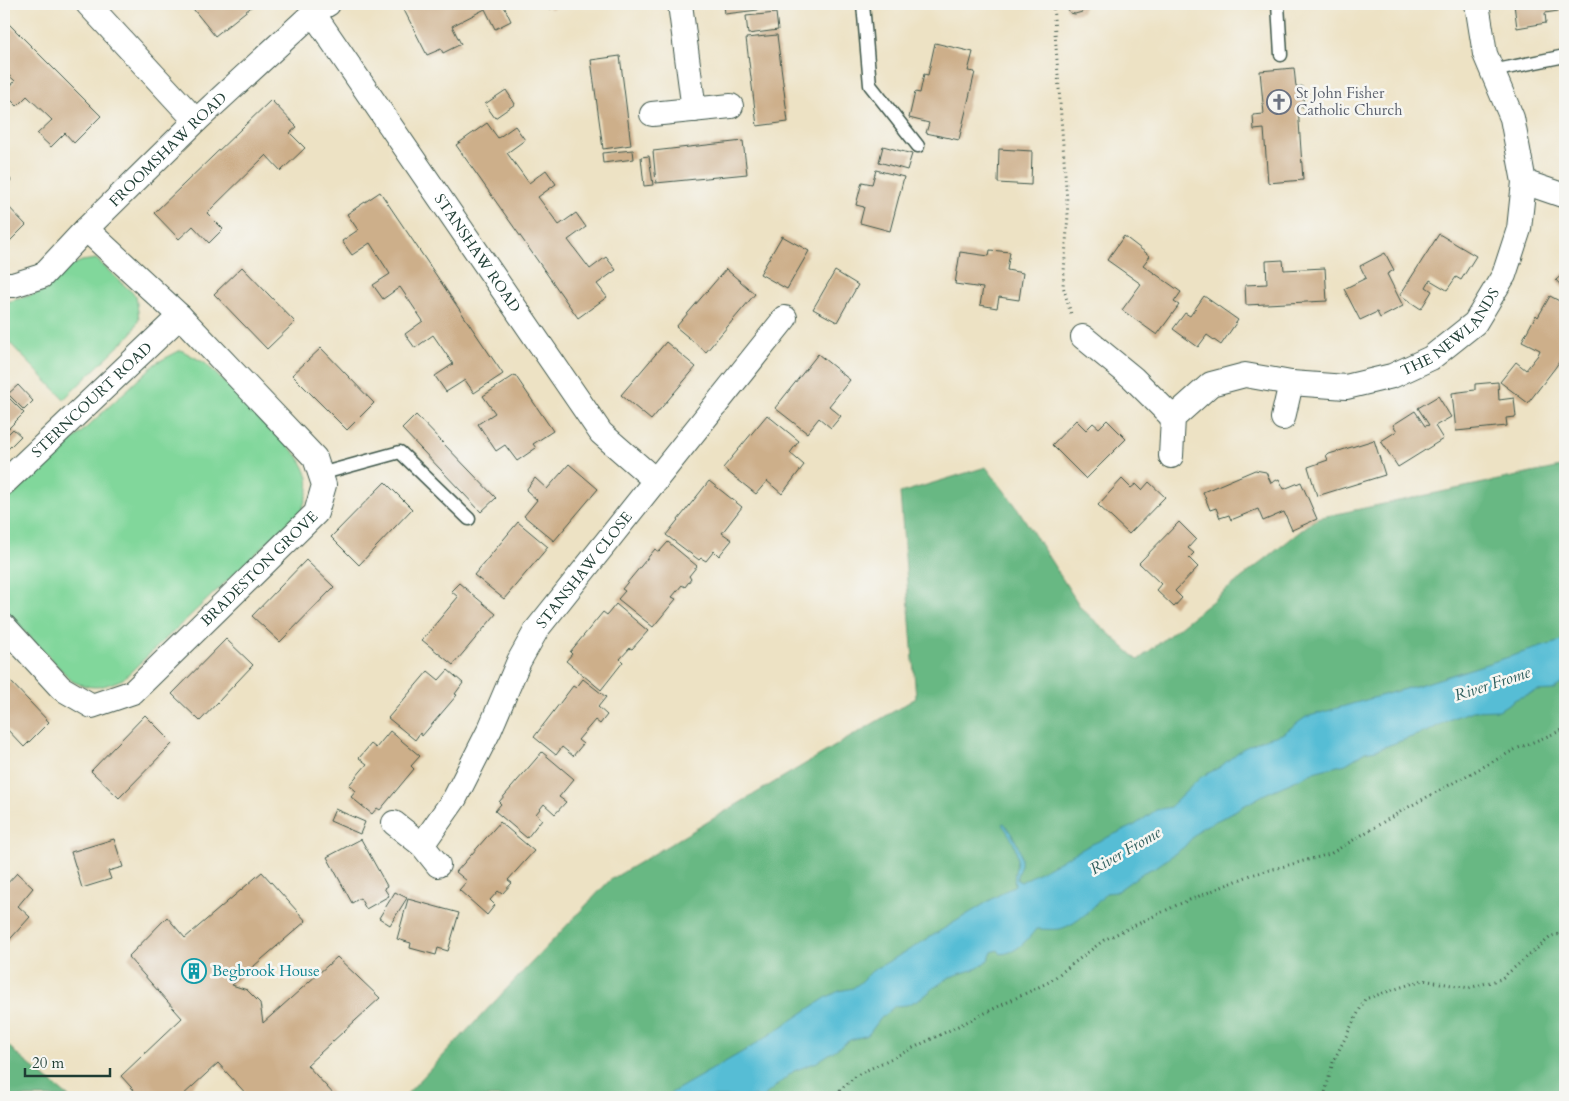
<svg xmlns="http://www.w3.org/2000/svg" width="1569" height="1101" font-family="Cardo,serif">
	<style>
		.green { fill: #81d79b; stroke: #508a68 }
		.forest { fill: #68b883; stroke: #447a5c }
		.water { fill: #57bdd5; stroke: #3b7d84 }
		.building { fill: #cdaf8a }
		.lines { fill: none; stroke-linecap: round; stroke-linejoin: round }
		.lane-casing { stroke: #3e564a; stroke-width: 15 }
		.street-casing { stroke: #3e564a; stroke-width: 26 }
		.path { stroke: #3e564a; stroke-width: 3; stroke-dasharray: 1 4; stroke-linecap: butt }
		.lane { stroke: #fff; stroke-width: 12 }
		.street { stroke: #fff; stroke-width: 24 }
		.labels { text-anchor: middle; stroke-width: 5; stroke-linejoin: round; paint-order: stroke }
		.worship-label { font-size: 15px; fill: #5b616d; stroke: #f6f6f2; text-anchor: start }
		.street-label { font-size: 15px; fill: #1f3d34; stroke: #f6f6f2 }
		.culture-label { font-size: 15px; fill: #0d838f; stroke: #f6f6f2; text-anchor: start }
		.water-label { font-size: 16px; font-style: italic; fill: #2d5d5c; stroke: #f6f6f2 }
	</style>
	<rect width="100%" height="100%" fill="#f6f6f2"/>
	<filter id="ink" filterUnits="userSpaceOnUse"><feTurbulence type="fractalNoise" baseFrequency=".02" numOctaves="2"/><feDisplacementMap in="SourceGraphic" scale="10" xChannelSelector="R" yChannelSelector="G"/><feConvolveMatrix kernelMatrix="1 2 1 2 8 2 1 2 1" color-interpolation-filters="sRGB"/></filter>
	<filter id="wash" filterUnits="userSpaceOnUse"><feTurbulence type="fractalNoise" baseFrequency=".0096" numOctaves="4" result="noise"/><feDisplacementMap in="SourceGraphic" scale="20" xChannelSelector="R" yChannelSelector="G"/><feGaussianBlur stdDeviation="1.12" result="paint"/><feColorMatrix in="noise" values="0 0 0 0 0 0 0 0 0 0 0 0 0 0 0 0 0 1.4 0 .05"/><feComposite in="paint" operator="in"/></filter>
	<g filter="url(#wash)">
		<rect width="100%" height="100%" fill="#ede2c4"/>
		<!-- green -->
		<g class="green">
			<path d="M96 259 136 296 139 319 132 333 64 399 4 337V303L45 291 68 267 82 261Z"/>
			<path d="M181 350 205 363 297 455C312 480 311 483 302 510L123 679C103 687 93 691 72 681L4 610V504L156 363Z"/>
		</g>
		<!-- forest -->
		<g class="forest">
			<path d="M1565 466V1092L1546 1097H404L610 880 916 698 900 493 986 467 1016 506 1081 608 1138 660 1317 518Z"/>
			<path d="M4 1041 20 1057 69 1097H4Z"/>
		</g>
		<!-- water -->
		<path class="water" d="M1565 640V681L1553 690 1536 691 1516 699 1499 710 1472 711 1453 718 1428 731 1376 750 1365 752 1346 764 1317 771 1265 794 1222 818 1201 828 1184 847 1156 867 1144 872 1116 892 1106 893C1094 907 1078 924 1060 929 1052 930 1044 929 1036 929 1027 940 1017 953 1001 954L998 950 992 952 989 959 978 968 950 977 935 987 923 997 907 1005 895 1006 881 1018 868 1035 850 1040 817 1062 794 1071 763 1097H664L751 1047 827 997 839 991 853 988 861 982 872 971 914 947 1015 885C1013 876 1016 870 1017 861 1018 847 1010 836 1002 824L1004 823C1013 836 1022 848 1021 864 1020 870 1016 874 1017 880L1021 882 1090 845 1135 825 1156 810 1170 807 1201 777 1220 767 1242 749 1261 740 1282 734 1306 717 1429 682 1534 649Z"/>
		<g id="blocks">
			<!-- building -->
			<g class="building">
				<path d="M192 4H255L215 36 190 5Z"/>
				<path d="M412 4H503L511 21 495 29 485 9 452 26 461 44 443 53 441 49 427 55 403 8Z"/>
				<path d="M549 4H569L550 9Z"/>
				<path d="M724 4H757L758 10 725 14Z"/>
				<path d="M1066 4H1084V8L1082 12 1075 14 1070 13 1066 8Z"/>
				<path d="M1202 4H1236L1237 6 1202 8Z"/>
				<path d="M1514 4H1565V10L1545 13 1546 23 1517 28Z"/>
				<path d="M776 13 778 30 748 34 746 16Z"/>
				<path d="M6 21 101 116 74 143 65 133 51 147 37 134 52 120 27 96 17 106 4 93 15 81 4 71V24Z"/>
				<path d="M777 35 788 122 757 126 746 38Z"/>
				<path d="M935 43 973 52 968 71 975 72 959 140 926 133 929 123 909 118 915 92 920 93 924 74 928 75Z"/>
				<path d="M620 56 631 145 603 149 591 60Z"/>
				<path d="M1294 68 1296 87 1302 86 1304 107H1298L1303 180 1268 183 1264 129 1254 130 1253 115 1264 114 1260 71Z"/>
				<path d="M506 90 515 104 495 118 485 104Z"/>
				<path d="M271 100 297 127 290 133 305 148 281 171 266 155 207 213 223 229 209 243 193 226 179 239 154 213Z"/>
				<path d="M487 123 498 138 515 126 525 140 507 153 529 183 546 170 556 184 538 197 559 225 576 213 586 227 568 240 590 269 606 257 616 270 597 284 607 297 578 318 456 145Z"/>
				<path d="M743 141 747 174 656 183 653 151Z"/>
				<path d="M883 146 912 154 907 170 879 162Z"/>
				<path d="M999 149 1032 151 1031 185 998 183Z"/>
				<path d="M633 150 634 159 603 163 602 153Z"/>
				<path d="M649 156 653 185 644 186 641 157Z"/>
				<path d="M876 170 904 177 890 231 860 223 864 207 856 205 862 182 872 184Z"/>
				<path d="M4 172 11 180 4 188Z"/>
				<path d="M380 192 503 374 474 393 465 380 446 392 435 376 453 364 433 335 415 348 405 334 423 321 400 287 383 299 373 285 390 274 370 243 352 255 342 241 358 230 347 214Z"/>
				<path d="M4 202 26 225 4 247Z"/>
				<path d="M1439 234 1476 256 1461 280 1456 277 1447 290 1430 280 1426 287 1432 291 1421 309 1400 295Z"/>
				<path d="M782 236 809 251 787 289 760 274Z"/>
				<path d="M1124 236 1150 256 1143 265 1181 292 1174 302 1179 305 1157 335 1122 310 1141 284 1107 260Z"/>
				<path d="M990 250 1010 252 1007 270 1023 273 1019 300 999 297 997 308 980 305 983 288 955 284 960 252 989 256Z"/>
				<path d="M1385 253 1394 270 1387 274 1403 306 1380 318 1377 312 1360 320 1344 289 1366 278 1360 266Z"/>
				<path d="M1283 260 1284 270 1325 268 1327 301 1246 305 1245 285 1267 284 1266 261Z"/>
				<path d="M242 267 295 322 267 349 214 294Z"/>
				<path d="M726 269 755 294 706 352 676 327Z"/>
				<path d="M835 271 858 285 837 322 813 309Z"/>
				<path d="M1565 272V290L1556 280Z"/>
				<path d="M1204 296 1238 320 1221 345 1207 335 1198 347 1173 329 1185 313 1190 316Z"/>
				<path d="M1550 296 1565 304V353L1555 368 1528 403 1500 382 1516 362 1526 370 1538 355 1540 350 1522 341 1536 315 1538 317Z"/>
				<path d="M666 342 696 367 651 420 621 395Z"/>
				<path d="M321 348 374 403 347 430 292 375Z"/>
				<path d="M818 354 850 380 829 406 841 416 831 428 819 418 807 433 775 408Z"/>
				<path d="M515 375 553 431 533 444 536 448 517 461 505 445 496 451 478 424 495 413 483 396Z"/>
				<path d="M1498 382 1499 400 1514 398 1516 417 1506 418 1507 426 1456 431 1452 393 1475 390V384Z"/>
				<path d="M18 385 33 401 24 410 8 394Z"/>
				<path d="M4 393 24 413 4 433Z"/>
				<path d="M1438 396 1451 417 1435 426 1443 439 1398 467 1381 441 1397 431 1393 425 1415 411 1425 426 1429 425 1418 408Z"/>
				<path d="M416 415 496 498 481 512 402 429Z"/>
				<path d="M767 415 799 441 790 453 804 465 782 494 767 481 756 494 723 468Z"/>
				<path d="M1076 420 1086 430 1093 423 1099 428 1107 420 1126 439 1086 479 1052 445Z"/>
				<path d="M13 429 21 436 4 453V438Z"/>
				<path d="M1374 440 1385 475 1317 496 1308 467 1328 460 1326 455Z"/>
				<path d="M569 464 598 489 554 541 524 516 537 500 526 490 535 478 547 489Z"/>
				<path d="M1255 470 1266 472 1271 483 1279 479 1284 489 1301 482 1317 519 1292 530 1284 512 1263 521 1258 509 1231 520 1229 515 1220 518 1216 508 1210 510 1203 492Z"/>
				<path d="M1122 479 1131 488 1136 484 1142 490 1149 482 1165 497 1129 534 1098 505Z"/>
				<path d="M709 481 742 507 722 533 732 540 719 556 714 551 706 561 701 558 699 560 666 535Z"/>
				<path d="M385 482 412 509 359 565 331 537Z"/>
				<path d="M518 522 548 547 504 599 474 575Z"/>
				<path d="M1179 522 1196 539 1188 548 1194 553 1189 558 1198 567 1175 591 1182 598 1174 607 1156 590 1161 584 1139 563Z"/>
				<path d="M668 542 697 566 689 576 691 579 685 587 682 585 672 597 676 599 653 627 618 599 625 591 622 589 655 549 659 552Z"/>
				<path d="M306 560 334 587 280 642 252 616Z"/>
				<path d="M459 583 496 614 453 665 422 640 458 597 451 591Z"/>
				<path d="M616 604 648 631 632 649 630 648 620 659 623 662 601 690 566 661 572 654 570 652 603 612 607 615Z"/>
				<path d="M226 639 253 665 200 721 172 694Z"/>
				<path d="M448 670 463 683 455 694 457 695 422 736 420 733 415 740 388 718 428 671 439 680Z"/>
				<path d="M583 679 606 697 598 707 607 715 600 724 595 720 578 740 583 744 573 756 562 747 556 755 534 737 573 686 576 688Z"/>
				<path d="M10 681 49 722 24 747 4 726V687Z"/>
				<path d="M145 715 173 743 119 798 91 771Z"/>
				<path d="M390 731 420 756 411 766 414 769 380 810 377 808 372 814 351 797 356 791 349 785 367 764 359 758 371 744 376 748Z"/>
				<path d="M542 752 574 779 559 797 566 802 555 814 544 804 536 814 542 819 527 838 495 811 501 804 499 802Z"/>
				<path d="M335 809 365 822 360 834 330 821Z"/>
				<path d="M500 822 534 851 508 880 512 883 502 894 498 891 490 900 495 905 487 915 459 890 467 881 456 872Z"/>
				<path d="M114 839 123 867 108 871 111 879 82 888 71 852Z"/>
				<path d="M361 839 387 886 384 888 389 896 366 909 360 898 352 903 327 857Z"/>
				<path d="M262 872 306 921 232 985 247 990 260 1003 263 1023 337 957 380 998 307 1065 336 1097H249L218 1063 181 1097H140L121 1076 182 1018 128 957 167 917 185 938Z"/>
				<path d="M17 873 33 888 18 906 30 917 4 946V887Z"/>
				<path d="M395 892 407 898 390 925 379 918Z"/>
				<path d="M408 899 459 913 448 951 438 948 436 955 410 948 411 943 397 939Z"/>
			</g>
		</g>
	</g>
	<g filter="url(#ink)">
		<use href="#blocks" fill-opacity="0" stroke="#3e564a" stroke-width="1"/>
		<g class="lines">
			<defs>
				<g id="lane">
					<path d="M863 4 870 85 918 146"/>
					<path d="M1278 4 1281 55"/>
					<path d="M1492 71 1565 56"/>
					<path d="M320 474 400 452 469 519"/>
				</g>
				<g id="street">
					<path d="M88 4 196 121"/>
					<path d="M680 4 694 110"/>
					<path id="s1" d="M313 13 601 433 656 481"/>
					<path d="M652 114 731 106"/>
					<path d="M1524 182 1565 196"/>
					<path id="s2" d="M4 285H13L42 276 86 229 196 121 313 13 328 4"/>
					<path d="M1083 337 1133 378 1173 418"/>
					<path d="M1283 418 1291 383"/>
					<path id="s3" d="M1171 456 1173 418 1211 384 1245 375 1291 383 1346 387 1392 376 1431 358 1475 323 1504 275 1519 229 1524 182 1512 118 1485 54 1477 4"/>
					<path id="s4" d="M4 483 180 316"/>
					<path id="s5" d="M4 626 61 688 92 706 133 692 316 513 324 485 315 458 180 316 86 229"/>
					<path d="M394 823 422 845 438 865"/>
					<path id="s6" d="M422 845 455 798 490 729 519 661 537 629 785 318"/>
				</g>
			</defs>
			<!-- lane casing -->
			<use href="#lane" class="lane-casing"/>
			<!-- street casing -->
			<use href="#street" class="street-casing"/>
			<!-- path -->
			<g class="path">
				<path d="M1053 4 1068 215 1063 286 1071 314"/>
				<path d="M832 1097 857 1075 1049 982 1104 940 1177 905 1251 875 1330 854 1405 809 1516 749 1565 729"/>
				<path d="M1324 1097 1333 1062 1365 999 1423 980 1469 988 1501 979 1552 936 1565 933"/>
			</g>
			<!-- lane -->
			<use href="#lane" class="lane"/>
			<!-- street -->
			<use href="#street" class="street"/>
		</g>
	</g>
	<!-- icons -->
	<defs>
		<symbol id="church-ring" viewBox="-11 -11 22 22"><circle r="9.5" fill="#f6f6f2" stroke="#6b7280" stroke-width="1.5"/><path d="M-1.2-6h2.4v3.5h3.3v2.4h-3.3V6h-2.4V-.1h-3.3v-2.4h3.3Z" fill="#6b7280"/></symbol>
		<symbol id="building-ring" viewBox="-11 -11 22 22"><circle r="9.5" fill="#f6f6f2" stroke="#0f9aa8" stroke-width="1.5"/><path d="M-4-6H4V6H1V3H-1V6H-4ZM-2.5-4.3h1.7v1.8h-1.7ZM.8-4.3h1.7v1.8H.8ZM-2.5-1h1.7V.8h-1.7ZM.8-1h1.7V.8H.8Z" fill="#0f9aa8"/></symbol>
	</defs>
	<g fill-rule="evenodd">
		<use href="#church-ring" x="1265" y="88" width="28" height="28"/>
		<use href="#building-ring" x="180" y="957" width="28" height="28"/>
	</g>
	<g class="labels">
		<!-- worship labels -->
		<g class="worship-label">
			<text x="1296" y="98">St John Fisher<tspan x="1296" dy="17">Catholic Church</tspan></text>
		</g>
		<!-- street labels -->
		<g class="street-label">
			<text dy="5" stroke="none"><textPath href="#s2" startOffset="218">FROOMSHAW ROAD</textPath></text>
			<text dy="5" stroke="none"><textPath href="#s1" startOffset="291">STANSHAW ROAD</textPath></text>
			<text dy="5" stroke="none"><textPath href="#s3" startOffset="348">THE NEWLANDS</textPath></text>
			<text dy="5" stroke="none"><textPath href="#s4" startOffset="121">STERNCOURT ROAD</textPath></text>
			<text dy="5" stroke="none"><textPath href="#s5" startOffset="340">BRADESTON GROVE</textPath></text>
			<text dy="5" stroke="none"><textPath href="#s6" startOffset="321">STANSHAW CLOSE</textPath></text>
		</g>
		<!-- culture labels -->
		<g class="culture-label">
			<text x="212" y="976">Begbrook House</text>
		</g>
		<!-- water labels -->
		<g class="water-label">
			<text transform="translate(1492 683) rotate(-18)" y="6">River Frome</text>
			<text transform="translate(1125 850) rotate(-30)" y="6">River Frome</text>
		</g>
	</g>
	<!-- margin -->
	<rect width="1569" height="1101" fill="none" stroke="#f6f6f2" stroke-width="20"/>
	<!-- scale -->
	<path d="M25 1068v8h85v-8" fill="none" stroke="#1f3d34" stroke-width="2.5"/>
	<text x="32" y="1068" font-size="15" fill="#1f3d34" stroke="#f6f6f2" stroke-width="4" paint-order="stroke">20 m</text>
</svg>
